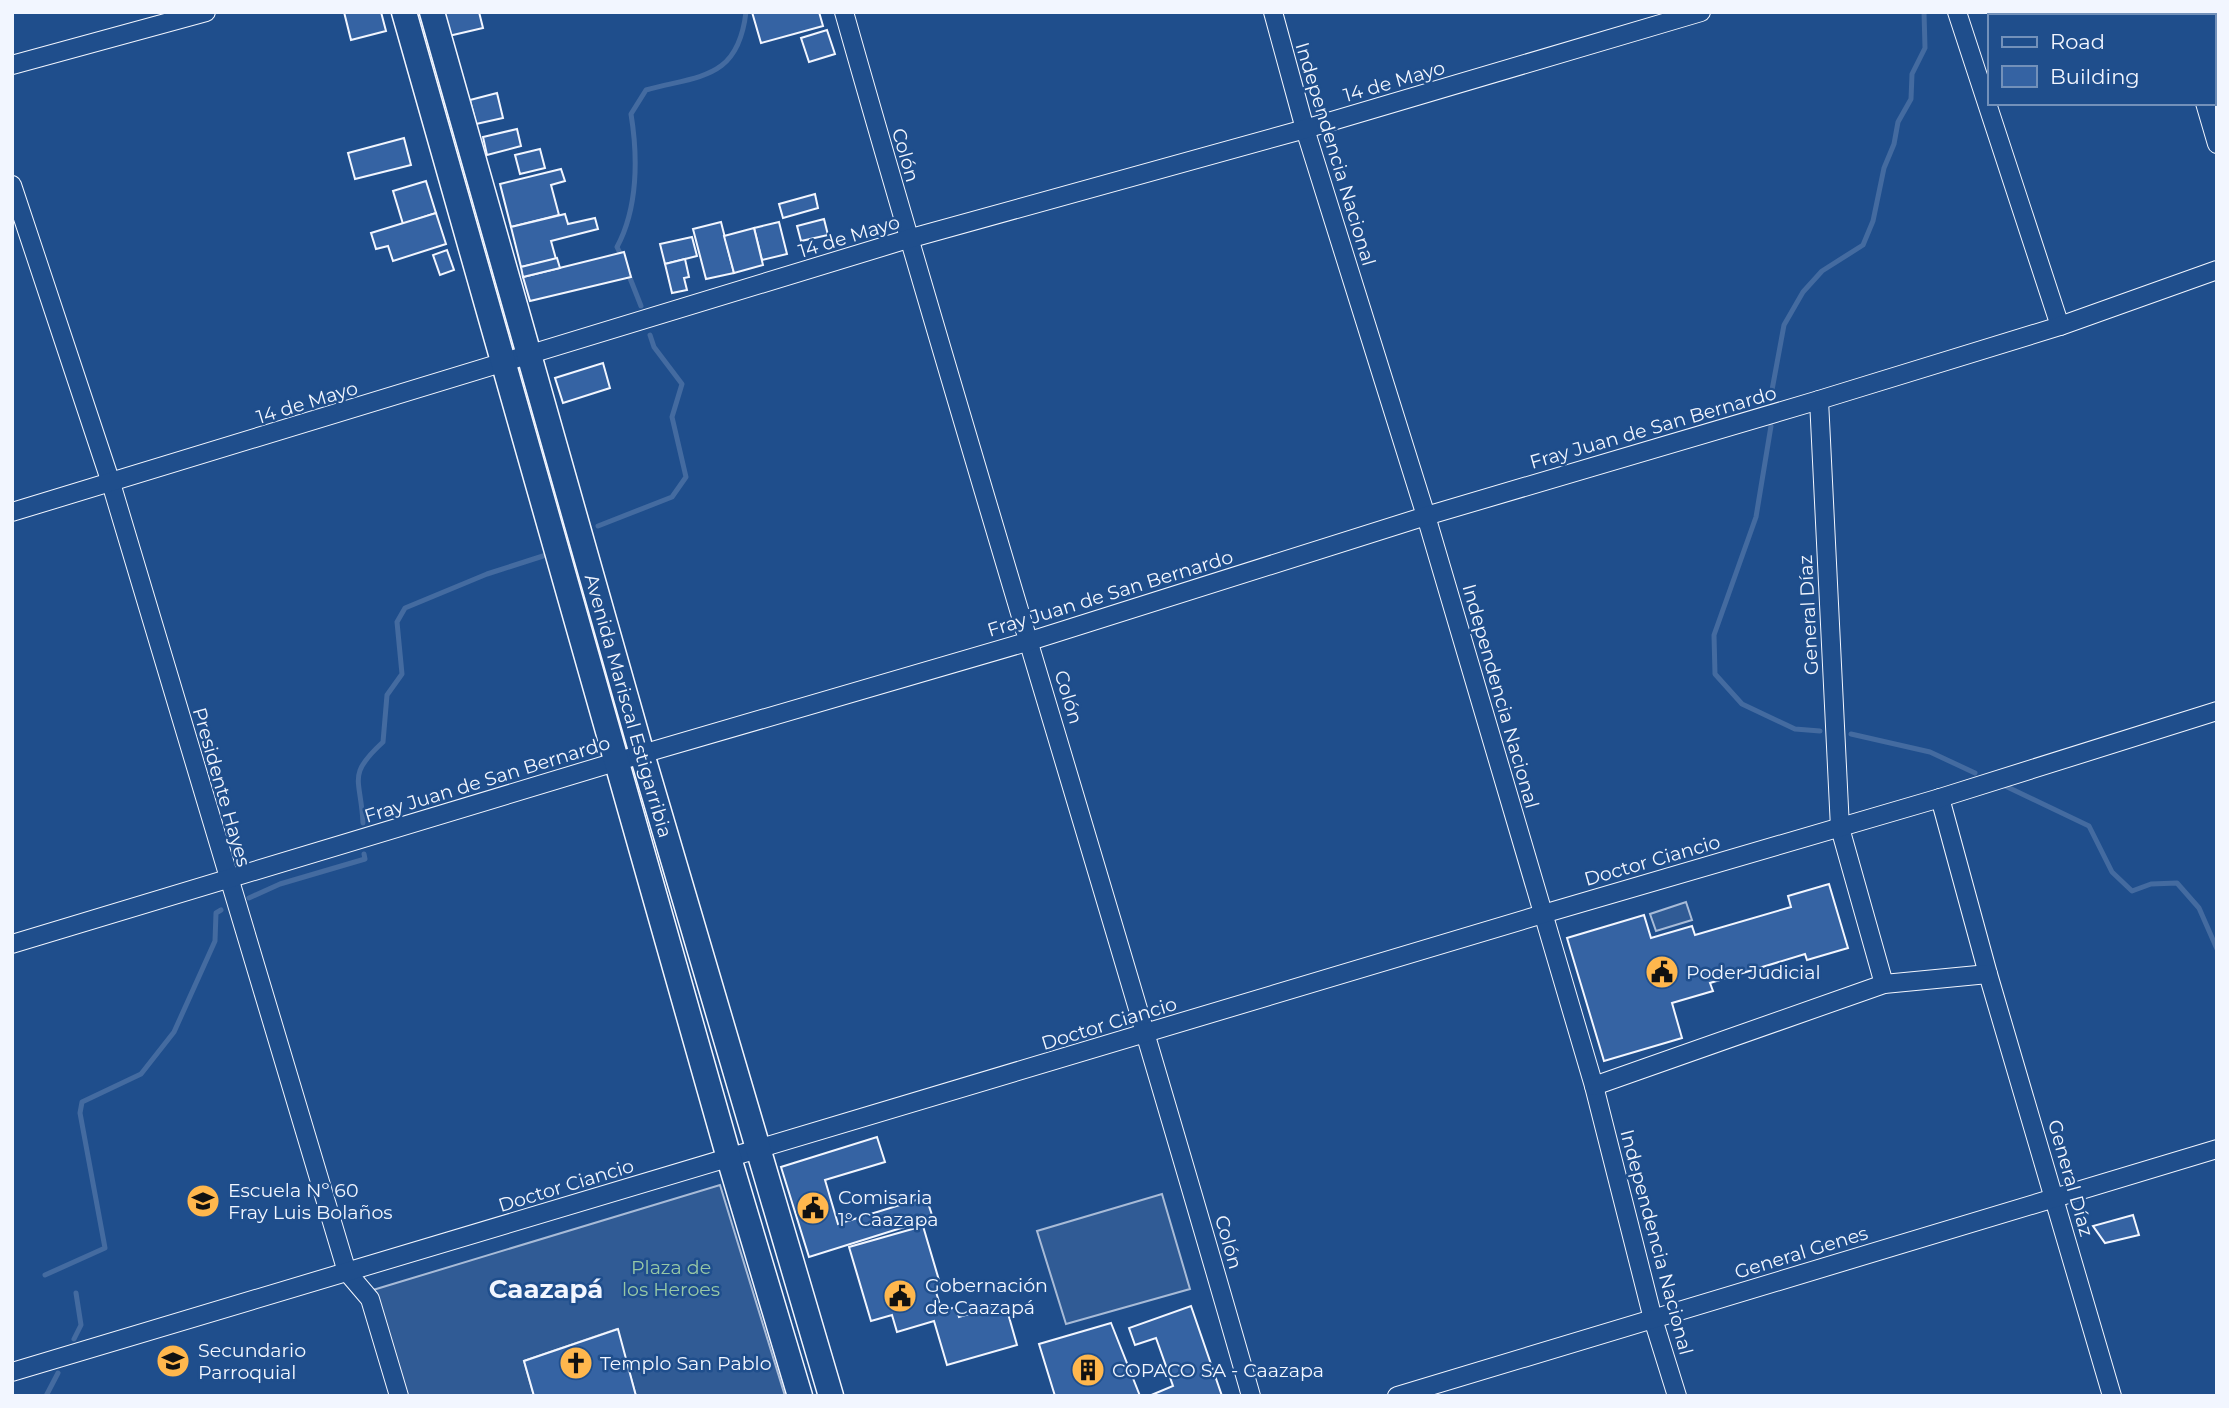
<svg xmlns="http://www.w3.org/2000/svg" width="2229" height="1408" font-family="Montserrat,sans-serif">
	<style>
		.built { fill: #305b95; stroke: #a8bbd7; stroke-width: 2 }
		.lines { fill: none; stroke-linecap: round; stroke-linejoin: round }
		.stream { stroke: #446ba0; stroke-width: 5 }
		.building { fill: #3563a3; stroke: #f2f6ff; stroke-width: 2 }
		.street-casing { stroke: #f2f6ff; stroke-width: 20 }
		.secondary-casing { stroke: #f2f6ff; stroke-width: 27 }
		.street { stroke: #1f4e8c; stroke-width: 18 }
		.secondary { stroke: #1f4e8c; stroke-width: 24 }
		.labels { text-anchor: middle; stroke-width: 5; stroke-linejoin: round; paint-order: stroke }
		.street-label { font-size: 19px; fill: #f2f6ff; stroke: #1f4e8c }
		.poi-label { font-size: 19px; fill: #f2f6ff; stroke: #1f4e8c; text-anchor: start }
		.park-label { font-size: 19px; fill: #97c8a6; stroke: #1f4e8c }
		.district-label { font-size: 26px; font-weight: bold; fill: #f2f6ff; stroke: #1f4e8c }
	</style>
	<rect width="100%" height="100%" fill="#1f4e8c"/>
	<!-- built -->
	<g class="built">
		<path d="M1686 902 1692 920 1656 931 1650 914Z"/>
		<path d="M720 1185 785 1396H636L617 1329 524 1361 534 1396H405L373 1290Z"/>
		<path d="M1162 1194 1190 1289 1066 1324 1037 1231Z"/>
	</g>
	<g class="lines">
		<!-- stream -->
		<g class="stream">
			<path d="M622 257 617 247C638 208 638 157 631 114L646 90C700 75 738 80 746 12"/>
			<path d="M628 273 641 306"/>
			<path d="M1772 390 1784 325 1803 292 1822 271 1863 245 1873 221 1884 168 1894 144 1898 122 1911 99 1912 74 1925 48 1924 12"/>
			<path d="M1771 426 1756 517 1714 635 1715 674 1742 704 1795 729 1820 731"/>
			<path d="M598 526 672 497 686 477 672 417 682 384 654 347 650 335"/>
			<path d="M1851 734 1930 752 1975 773"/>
			<path d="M2001 784 2089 826 2112 872 2132 891 2151 884 2177 883 2199 908 2217 949"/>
			<path d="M363 823C361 778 346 776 383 742L387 695 402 674 397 622 405 608 487 574 543 556"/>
			<path d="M249 898 280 884 365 859 364 854"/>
			<path d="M45 1275 105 1248 80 1113 82 1102 141 1074 174 1032 215 941 216 913 221 910"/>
			<path d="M74 1339 81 1325 76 1293"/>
			<path d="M46 1396 58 1373"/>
		</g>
	</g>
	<!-- building -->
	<g class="building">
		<path d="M344 12H381L386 31 351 40Z"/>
		<path d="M434 12H479L483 28 440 38Z"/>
		<path d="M752 12H819L823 26 761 43Z"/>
		<path d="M827 30 835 54 809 62 801 38Z"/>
		<path d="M497 93 503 118 476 124 470 100Z"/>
		<path d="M517 129 521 146 487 155 483 137Z"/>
		<path d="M404 138 411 165 355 179 348 153Z"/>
		<path d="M540 149 545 168 520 174 515 155Z"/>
		<path d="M561 169 565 181 551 185 559 215 511 227 500 184Z"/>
		<path d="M426 181 436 213 403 224 393 191Z"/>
		<path d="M815 194 818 208 783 218 779 204Z"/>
		<path d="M436 213 446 244 393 261 388 246 376 249 371 233Z"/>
		<path d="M565 214 568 224 595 218 598 229 551 241 556 259 521 267 511 227Z"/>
		<path d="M824 219 828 235 801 241 797 226Z"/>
		<path d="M721 222 734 273 706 279 693 229Z"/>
		<path d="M779 222 787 254 762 260 754 228Z"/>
		<path d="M754 228 763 265 734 273 724 236Z"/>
		<path d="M692 237 697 256 665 264 660 244Z"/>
		<path d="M447 250 454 270 440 275 433 255Z"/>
		<path d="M624 252 631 277 530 301 523 277Z"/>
		<path d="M557 258 560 268 523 277 521 267Z"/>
		<path d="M685 259 689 277 684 278 687 290 672 293 665 264Z"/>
		<path d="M603 363 610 388 563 403 555 378Z"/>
		<path d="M1829 884 1848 948 1807 960 1805 954 1710 983 1713 991 1672 1003 1682 1038 1604 1061 1567 938 1644 915 1651 938 1692 926 1695 935 1791 907 1788 896Z"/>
		<path d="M877 1137 885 1162 825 1180 838 1224 926 1197 933 1218 809 1257 781 1167Z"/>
		<path d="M2133 1215 2139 1235 2105 1243 2093 1226Z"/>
		<path d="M923 1226 941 1287 935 1289 942 1311 956 1307 959 1317 1005 1303 1017 1345 947 1365 934 1321 897 1332 892 1315 871 1321 849 1247Z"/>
		<path d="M1191 1306 1222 1396H1149L1173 1386 1156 1338 1135 1345 1129 1328Z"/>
		<path d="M1111 1323 1140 1396H1055L1039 1344Z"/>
		<path d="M618 1329 636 1396H534L524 1361Z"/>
	</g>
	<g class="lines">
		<defs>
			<g id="street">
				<path d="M844 12C975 475 1119 933 1251 1396"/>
				<path d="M1273 12 1305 129 1426 516 1594 1086 1653 1319 1677 1396"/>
				<path d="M1957 12 2060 326"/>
				<path d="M2179 12 2180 16"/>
				<path d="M12 65 206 12"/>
				<path d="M2205 103 2217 144"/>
				<path d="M12 185 111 483 347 1272 370 1299 399 1396"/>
				<path d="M1819 400 1840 828 1884 984"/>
				<path d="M12 512 908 239 1305 129 1701 12"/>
				<path d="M1940 798 1988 974 2112 1396"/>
				<path d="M12 944 642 754 1030 641 1426 516 1819 400 2060 326 2217 270"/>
				<path d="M1594 1086 1884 984 1988 974"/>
				<path d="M12 1372 1543 914 1940 798 2217 711"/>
				<path d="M1397 1396 2217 1149"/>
			</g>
			<g id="secondary">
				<path d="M404 12 729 1158 800 1396"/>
				<path id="s1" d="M432 12 642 754 831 1396"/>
			</g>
		</defs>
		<!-- street casing -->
		<use href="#street" class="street-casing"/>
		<!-- secondary casing -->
		<use href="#secondary" class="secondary-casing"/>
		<!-- street -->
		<use href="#street" class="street"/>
		<!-- secondary -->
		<use href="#secondary" class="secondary"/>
	</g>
	<!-- icons -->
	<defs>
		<symbol id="civic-disc" viewBox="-11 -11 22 22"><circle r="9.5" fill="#ffb74d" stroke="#1f4e8c"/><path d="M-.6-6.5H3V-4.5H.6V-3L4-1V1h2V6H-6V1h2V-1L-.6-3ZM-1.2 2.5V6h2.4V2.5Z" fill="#111"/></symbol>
		<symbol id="school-disc" viewBox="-11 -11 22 22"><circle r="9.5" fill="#ffb74d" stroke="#1f4e8c"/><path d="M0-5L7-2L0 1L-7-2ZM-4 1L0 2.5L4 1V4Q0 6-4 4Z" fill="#111"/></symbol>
		<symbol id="church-disc" viewBox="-11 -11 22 22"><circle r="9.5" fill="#ffb74d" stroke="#1f4e8c"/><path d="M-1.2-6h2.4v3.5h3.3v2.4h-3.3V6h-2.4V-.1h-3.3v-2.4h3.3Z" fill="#111"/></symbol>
		<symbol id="building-disc" viewBox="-11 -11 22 22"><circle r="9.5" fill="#ffb74d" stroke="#1f4e8c"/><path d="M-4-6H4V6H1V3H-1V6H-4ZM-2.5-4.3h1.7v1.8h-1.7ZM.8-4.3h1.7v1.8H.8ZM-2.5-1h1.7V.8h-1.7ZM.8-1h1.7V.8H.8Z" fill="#111"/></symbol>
	</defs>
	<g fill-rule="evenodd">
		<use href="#civic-disc" x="1643" y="953" width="38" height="38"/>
		<use href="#school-disc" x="184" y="1182" width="38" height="38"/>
		<use href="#civic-disc" x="794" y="1189" width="38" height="38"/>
		<use href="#civic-disc" x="881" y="1277" width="38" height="38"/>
		<use href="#school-disc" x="154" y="1342" width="38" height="38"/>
		<use href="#church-disc" x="557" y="1344" width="38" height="38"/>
		<use href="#building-disc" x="1069" y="1351" width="38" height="38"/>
	</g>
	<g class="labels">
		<!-- street labels -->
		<g class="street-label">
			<text transform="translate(1394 81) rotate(-16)" y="7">14 de Mayo</text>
			<text transform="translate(1336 154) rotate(73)" y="7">Independencia Nacional</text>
			<text transform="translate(906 155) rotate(74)" y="7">Colón</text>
			<text transform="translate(849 236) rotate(-17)" y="7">14 de Mayo</text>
			<text transform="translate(307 402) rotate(-17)" y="7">14 de Mayo</text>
			<text transform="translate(1653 427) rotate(-16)" y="7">Fray Juan de San Bernardo</text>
			<text transform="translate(1110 593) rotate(-17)" y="7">Fray Juan de San Bernardo</text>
			<text transform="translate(1808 615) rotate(-93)" y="7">General Díaz</text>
			<text transform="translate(1501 696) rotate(74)" y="7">Independencia Nacional</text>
			<text transform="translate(1069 697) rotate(73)" y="7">Colón</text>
			<text dy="7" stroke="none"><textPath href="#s1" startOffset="721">Avenida Mariscal Estigarribia</textPath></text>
			<text transform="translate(487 779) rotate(-17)" y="7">Fray Juan de San Bernardo</text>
			<text transform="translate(222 787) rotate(74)" y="7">Presidente Hayes</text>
			<text transform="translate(1652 860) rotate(-16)" y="7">Doctor Ciancio</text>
			<text transform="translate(1109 1023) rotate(-17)" y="7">Doctor Ciancio</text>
			<text transform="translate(2071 1178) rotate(74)" y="7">General Díaz</text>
			<text transform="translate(566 1185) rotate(-17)" y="7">Doctor Ciancio</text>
			<text transform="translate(1229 1242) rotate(74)" y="7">Colón</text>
			<text transform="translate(1657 1242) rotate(75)" y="7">Independencia Nacional</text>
			<text transform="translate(1801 1252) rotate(-17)" y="7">General Genes</text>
		</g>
		<!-- poi labels -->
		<g class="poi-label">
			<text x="1686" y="979">Poder Judicial</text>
			<text x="228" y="1197">Escuela Nº 60<tspan x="228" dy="22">Fray Luis Bolaños</tspan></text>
			<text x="838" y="1204">Comisaria<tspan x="838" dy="22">1° Caazapa</tspan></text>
			<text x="925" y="1292">Gobernación<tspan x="925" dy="22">de Caazapá</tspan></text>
			<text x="198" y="1357">Secundario<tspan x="198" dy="22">Parroquial</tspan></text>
			<text x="600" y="1370">Templo San Pablo</text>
			<text x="1112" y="1377">COPACO SA - Caazapa</text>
		</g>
		<!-- park labels -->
		<g class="park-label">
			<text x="671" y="1274">Plaza de<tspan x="671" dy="22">los Heroes</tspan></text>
		</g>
		<!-- district labels -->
		<g class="district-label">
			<text x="546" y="1298">Caazapá</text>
		</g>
	</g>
	<!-- border -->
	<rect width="2229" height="1408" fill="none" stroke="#f2f6ff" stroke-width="28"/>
	<!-- legend -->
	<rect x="1988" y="14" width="228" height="91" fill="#1f4e8c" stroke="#7391ba" stroke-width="2"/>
	<rect x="2002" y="37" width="35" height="10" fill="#1f4e8c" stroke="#7391ba" stroke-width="2"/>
	<text x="2050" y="49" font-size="21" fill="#f2f6ff">Road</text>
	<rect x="2002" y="66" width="35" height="21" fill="#3563a3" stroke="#7391ba" stroke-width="2"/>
	<text x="2050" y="84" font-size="21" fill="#f2f6ff">Building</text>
</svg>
